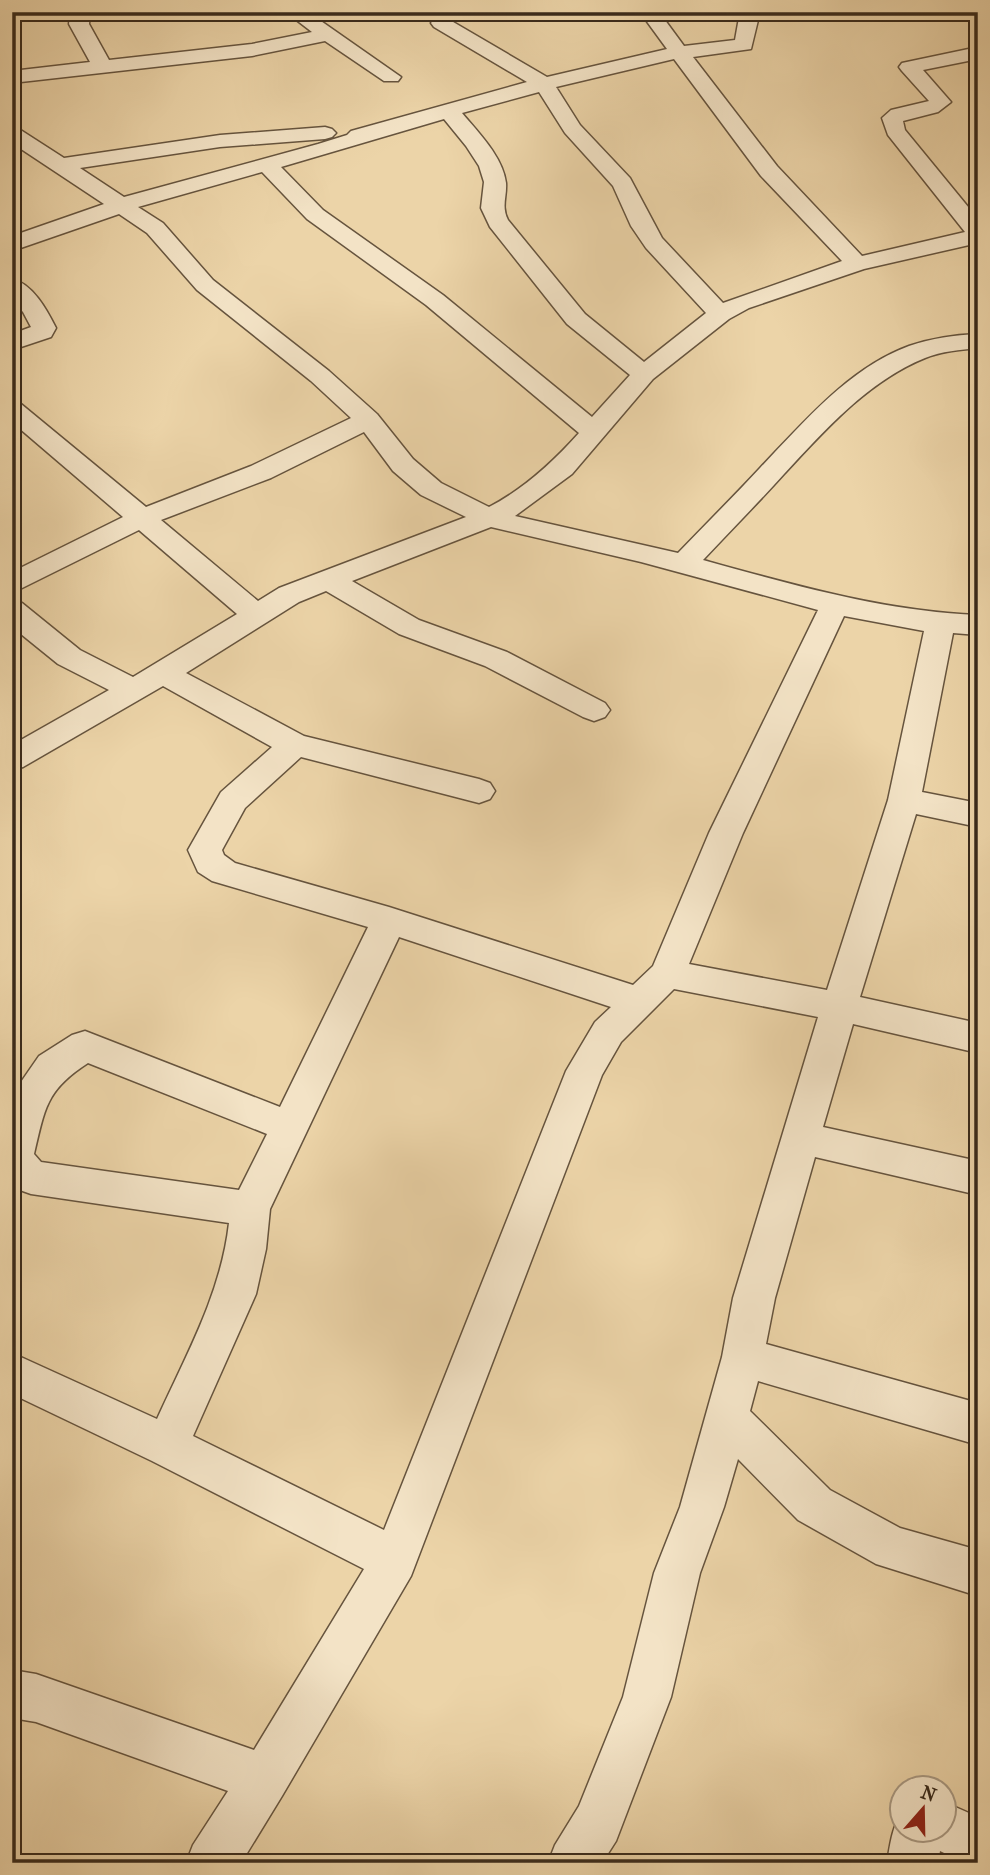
<svg xmlns="http://www.w3.org/2000/svg" width="990" height="1875" font-family="'IM FELL French Canon',serif">
	<style>
		.lines { fill: none; stroke-linecap: round; stroke-linejoin: round }
		.minor-casing { stroke: #66543e; stroke-width: 3 }
		.minor { fill: #f3e3c6; fill-rule: evenodd }
	</style>
	<rect width="100%" height="100%" fill="#ecd4a8"/>
	<filter id="stains"><feTurbulence type="fractalNoise" baseFrequency=".00286" numOctaves="4"/><feColorMatrix values="0 0 0 0 .2 0 0 0 0 .09 0 0 0 0 .02 0 0 0 .5 -.17"/></filter>
	<radialGradient id="worn" r=".72"><stop offset=".6" stop-color="#630" stop-opacity="0"/><stop offset="1" stop-color="#630" stop-opacity=".3"/></radialGradient>
	<g class="lines">
		<defs>
			<g id="minor">
				<path d="M70 12H90L89 24 109 60 252 44 312 32 286 12H308L401 77 398 81H384L325 41 252 56 12 83V71L90 62 69 24Z"/>
				<path d="M640 12H659L684 46 735 40 740 12H760L751 49 693 57 777 166 862 256 965 232 888 135 882 118 891 110 929 101 902 71 899 67 902 63 978 47V59L923 70 951 102 938 112 903 121 905 130 978 219V243L864 269 749 308 729 319 653 379 572 474 515 516 678 553C705 525 733 497 760 468 803 423 849 368 909 346 932 338 954 335 978 334V348C960 350 942 351 925 358 868 381 825 430 784 474 758 503 730 531 703 560 794 585 883 611 978 615V635L953 633 922 792 978 803V827L916 814 860 997 978 1023V1053L853 1024 823 1127 978 1161V1195L815 1157 775 1298 766 1344 978 1403V1445L758 1381 750 1411 830 1490 900 1528 978 1550V1596L876 1564 798 1520 738 1459 724 1507 700 1573 671 1697 616 1841 602 1863H548L555 1845 579 1806 623 1697 654 1573 680 1507 722 1357 733 1298 818 1017 674 989 621 1042 602 1075 411 1576 282 1796 241 1863H186L193 1845 228 1791 36 1722 12 1718V1670L36 1674 254 1750 364 1569 152 1461 12 1394V1353L157 1419C186 1355 221 1294 229 1223L31 1194 17 1189 12 1184V1095L39 1056 72 1035 85 1031 280 1107 368 927 212 881 198 872 188 850 221 792 272 747 163 686 23 767 12 770V745L109 690 58 664 16 630 12 627V601L22 603 80 650 133 677 237 614 139 530 12 593V572L123 517 12 422V401L21 404 146 507 251 466 351 418 311 381 197 290 147 233 119 214 12 251V236L104 204 12 143V127L19 129 64 158 220 135 325 127 332 129 336 133 332 137 325 139 220 147 80 168 124 197 318 144 347 135 351 131 527 82 434 27 431 23 434 19H448L547 77 667 49ZM674 59 761 176 842 261 723 303 662 238 630 178 580 125 556 87ZM539 92 565 133 613 186 631 226 646 248 706 313 644 362 585 314 508 220C501 206 507 197 506 183 503 157 478 132 462 113ZM444 119 466 146 479 166 484 182 481 208 490 227 567 324 630 375 592 417 443 295 323 210 281 167ZM262 172 307 219 426 305 579 433C553 462 524 489 489 507L441 483 413 459 377 414 329 371 213 280 163 223 138 207ZM364 432 393 471 421 495 466 517 279 588 258 601 161 520 271 478ZM491 527 641 562 818 610 709 833 653 966 633 985 389 907 235 863 224 855 222 850 245 808 301 757 479 803 490 799 495 791 490 783 479 779 304 736 186 673 299 602 326 591 399 634 485 666 583 717 594 721 605 717 610 710 605 703 507 652 419 620 352 581ZM844 616 924 631 888 800 827 990 689 964 743 833ZM399 937 611 1007 595 1022 566 1071 384 1530 193 1436 256 1294 266 1249 270 1209ZM88 1063 267 1134 239 1190 41 1162 34 1154C45 1108 46 1090 88 1063Z"/>
				<path d="M12 279C33 284 47 310 56 328L51 337 12 350V334L31 327 23 312 12 300Z"/>
				<path d="M944 1802 978 1817V1863H965L940 1851 938 1863H887C890 1845 892 1827 902 1812V1829H944Z"/>
			</g>
		</defs>
		<!-- minor casing -->
		<use href="#minor" class="minor-casing"/>
		<!-- minor -->
		<use href="#minor" class="minor"/>
	</g>
	<!-- margin -->
	<rect width="990" height="1875" fill="none" stroke="#ecd4a8" stroke-width="42"/>
	<rect x="14" y="14" width="962" height="1847" fill="none" stroke="#392a1b" stroke-width="3.5"/>
	<rect x="21" y="21" width="948" height="1833" fill="none" stroke="#392a1b" stroke-width="2"/>
	<!-- north arrow -->
	<g transform="translate(923 1809) rotate(20)"><circle r="33" fill="#f3e3c6" stroke="#a99982" stroke-width="2"/>
	<path d="M0-5L12 26L0 18L-12 26Z" fill="#8f2418"/>
	<text y="-10" font-size="19" font-weight="bold" text-anchor="middle" fill="#392a1b">N</text>
	</g>
	<rect width="100%" height="100%" filter="url(#stains)"/>
	<rect width="100%" height="100%" fill="url(#worn)"/>
</svg>
